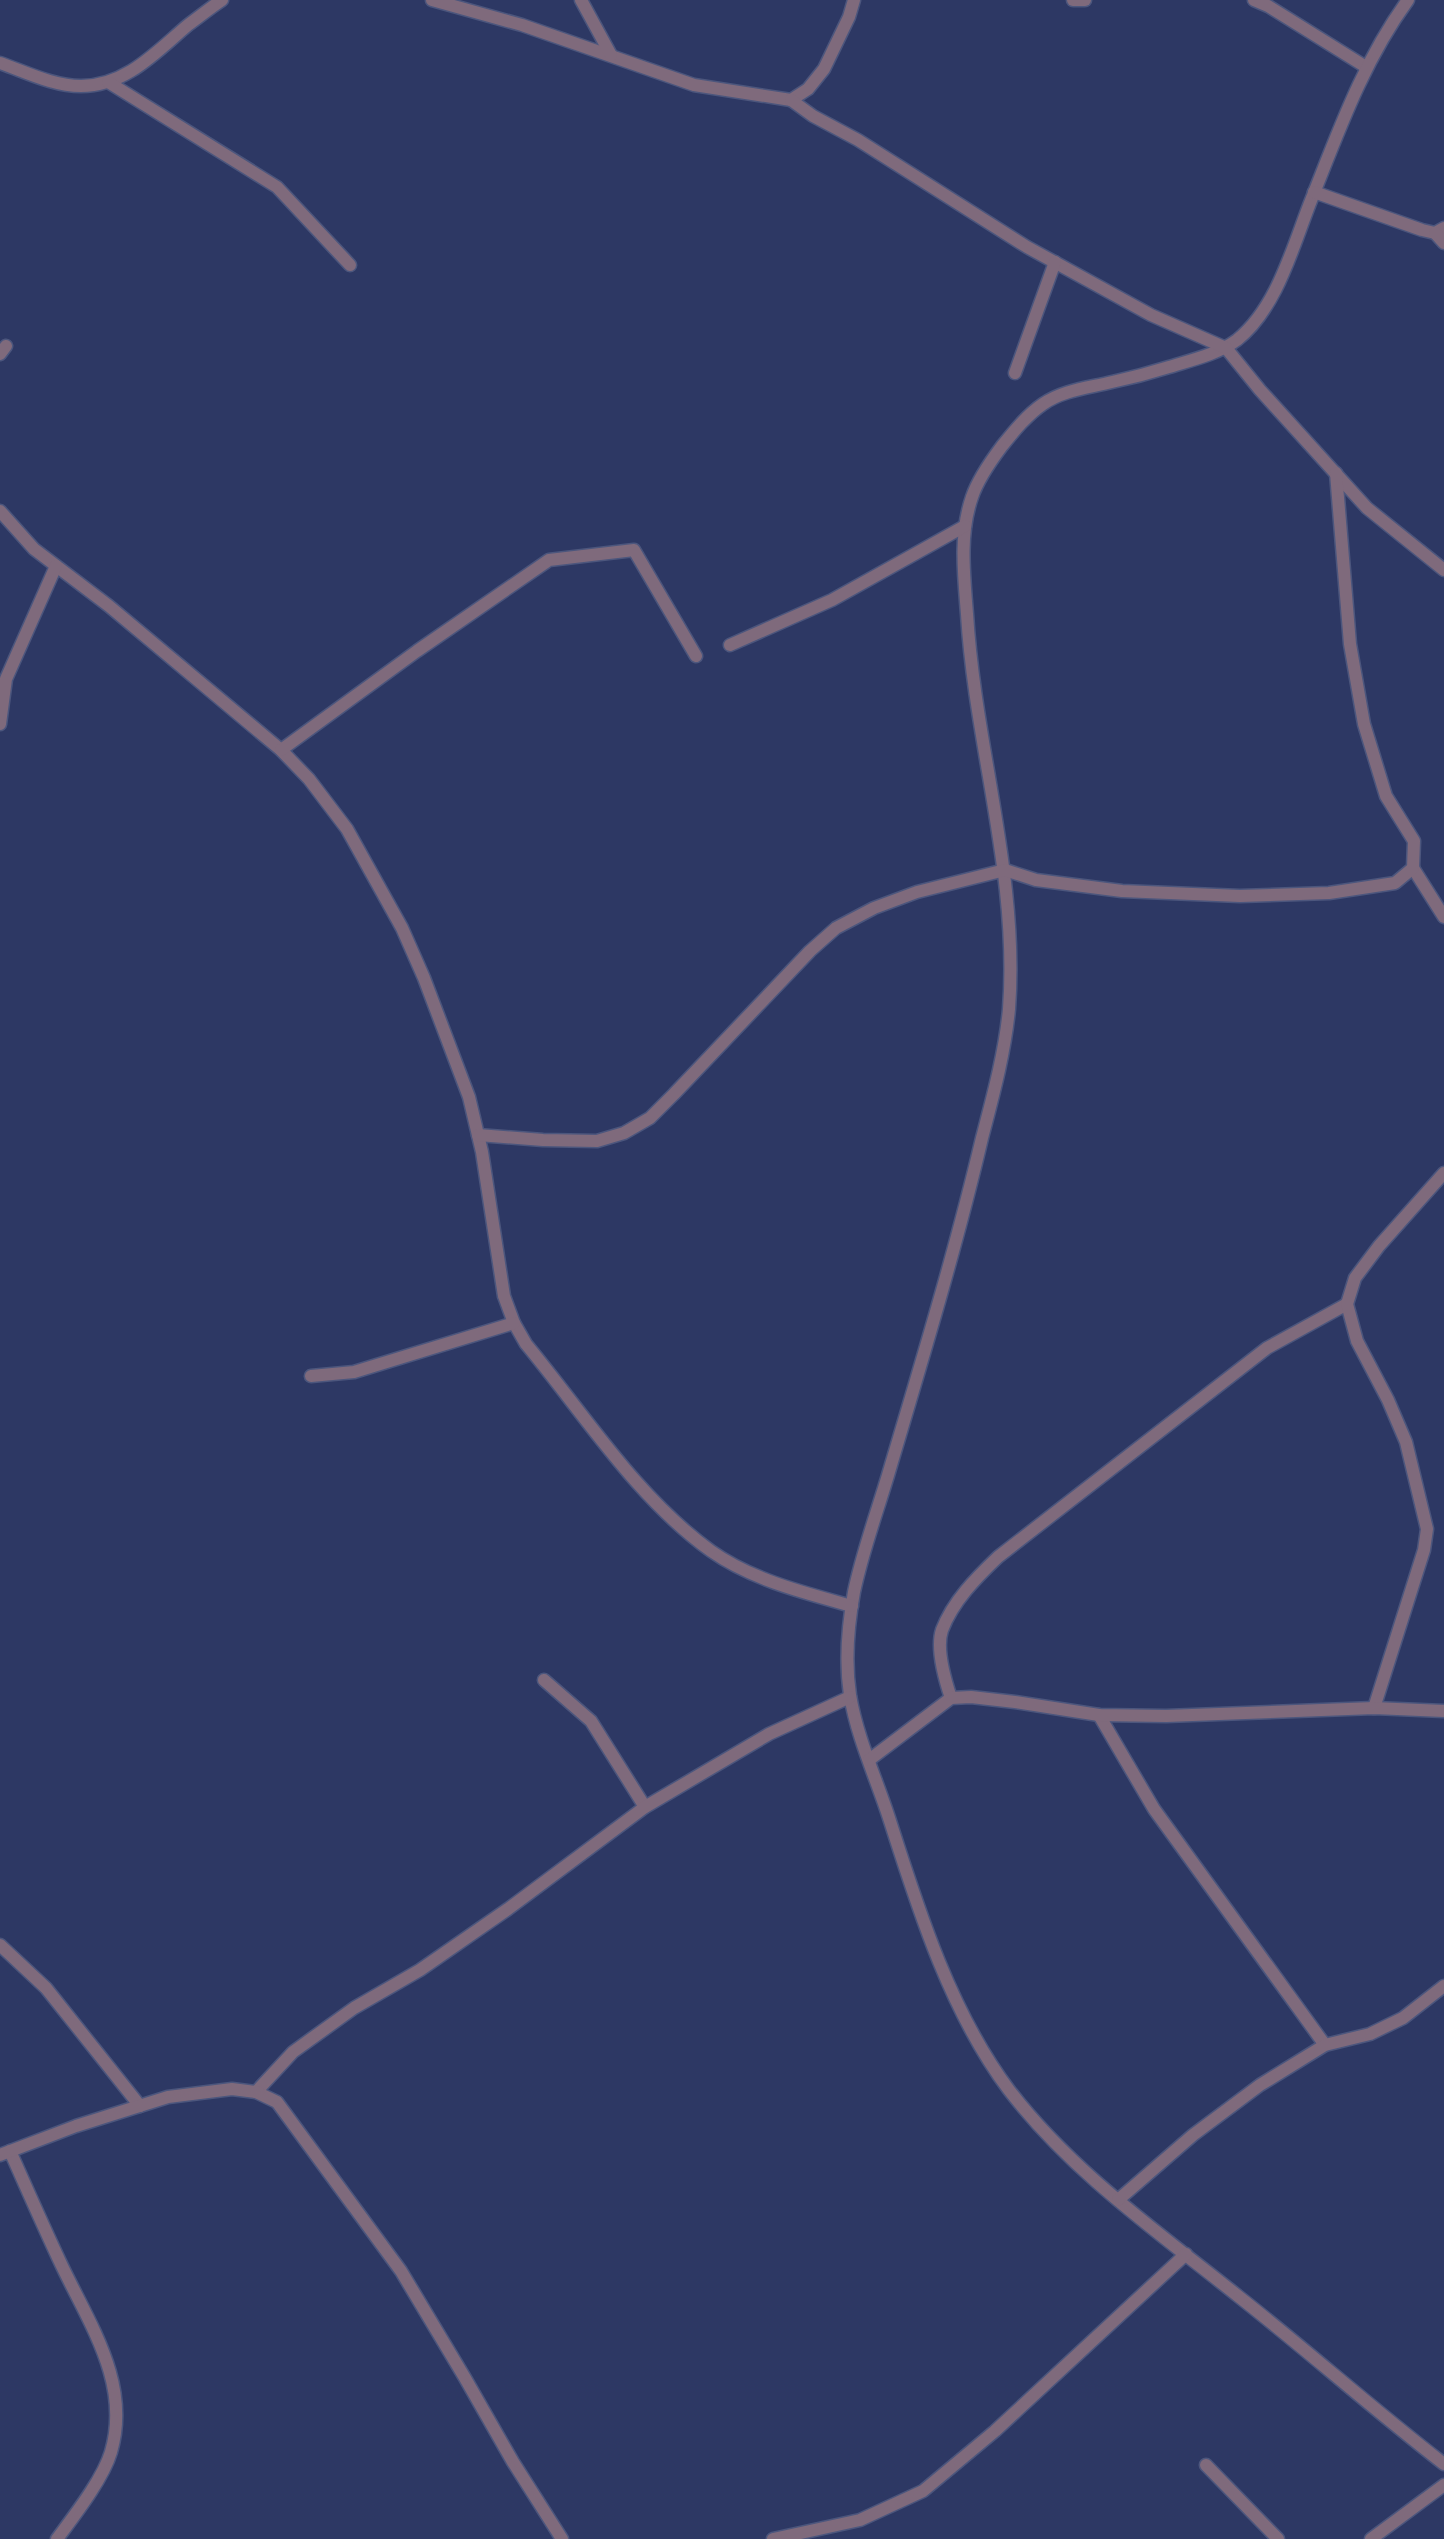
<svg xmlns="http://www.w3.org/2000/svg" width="1444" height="2539" font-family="'Alegreya Sans',sans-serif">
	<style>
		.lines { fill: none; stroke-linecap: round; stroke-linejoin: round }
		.minor-casing { stroke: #4c567d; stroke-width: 15 }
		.minor { stroke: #7f6a7c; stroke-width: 12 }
	</style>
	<rect width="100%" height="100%" fill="#2d3864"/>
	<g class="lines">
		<defs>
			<g id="minor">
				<path d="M432 0 522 25 694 85 791 100 808 89 824 69 849 17 854 0"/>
				<path d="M581 0 611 55"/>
				<path d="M1073 0H1085"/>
				<path d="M1254 0 1268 6 1366 67"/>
				<path d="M1408 0C1364 60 1339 130 1312 198 1293 245 1278 307 1237 340 1218 354 1192 360 1169 367 1150 373 1131 378 1112 382 1088 388 1063 390 1043 404 1027 415 1014 431 1002 446 990 462 978 479 972 497 959 534 964 576 967 614 975 747 1019 875 1009 1009 1005 1052 993 1096 982 1138 956 1248 923 1357 891 1465 879 1507 863 1549 854 1592 848 1625 845 1662 850 1695 857 1738 877 1780 890 1821 919 1912 951 2013 1009 2090 1072 2172 1158 2232 1238 2296 1308 2351 1374 2410 1444 2464"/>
				<path d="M0 63C26 72 53 86 81 86 126 86 156 52 188 25 199 17 210 8 222 0"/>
				<path d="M108 82 277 187 350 265"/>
				<path d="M791 100 813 116 858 140 1027 247 1151 315 1226 348 1260 390 1367 508 1444 570"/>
				<path d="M1314 192 1422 230 1435 233 1444 228"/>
				<path d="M1435 233 1444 243"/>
				<path d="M0 354 6 346"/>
				<path d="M1015 373 1055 262"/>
				<path d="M0 511 34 549 109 606 281 750 309 779 347 829 402 928 424 978 469 1097 482 1152 504 1296 514 1323 526 1344C585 1415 636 1497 711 1551 752 1580 805 1593 852 1606"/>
				<path d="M730 645 832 600 965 526"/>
				<path d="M0 724 6 679 56 566"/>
				<path d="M281 750 417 651 549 560 634 550 696 656"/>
				<path d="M1413 868 1444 917"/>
				<path d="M478 1135 543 1140 597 1141 624 1133 650 1118 674 1094 810 951 836 928 874 908 917 892 1005 870 1036 880 1122 891 1240 896 1329 893 1395 883 1413 868 1414 841 1386 796 1364 724 1350 644 1336 473"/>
				<path d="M311 1376 354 1372 514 1323"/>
				<path d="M544 1680 591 1721 645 1807"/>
				<path d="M951 1698C945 1680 936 1648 942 1630 953 1601 976 1578 998 1557L1267 1348 1347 1304"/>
				<path d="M1374 1708 1424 1550 1427 1529 1406 1442 1388 1400 1357 1341 1347 1304 1355 1278 1379 1246 1444 1173"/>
				<path d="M1099 1715 1154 1809 1325 2045"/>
				<path d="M869 1760 951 1698 971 1697 1015 1702 1099 1715 1166 1716 1374 1708 1444 1711"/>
				<path d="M0 1945 46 1988 140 2106"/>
				<path d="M256 2092 293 2052 354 2008 420 1970 508 1909 645 1807 769 1734 850 1697"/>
				<path d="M10 2151C27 2189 44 2228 62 2266 90 2325 131 2384 111 2452 103 2479 74 2516 57 2539"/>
				<path d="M0 2155 76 2126 168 2097 232 2089 256 2092 277 2102 401 2271 465 2378 513 2462 562 2539"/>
				<path d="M1118 2200 1193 2135 1260 2085 1325 2045 1370 2034 1403 2018 1444 1986"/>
				<path d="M1206 2465 1278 2539"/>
				<path d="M773 2539 860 2520 923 2491 995 2431 1186 2254"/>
				<path d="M1371 2539 1444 2485"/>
			</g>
		</defs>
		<!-- minor casing -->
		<use href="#minor" class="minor-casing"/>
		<!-- minor -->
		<use href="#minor" class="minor"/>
	</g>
</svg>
